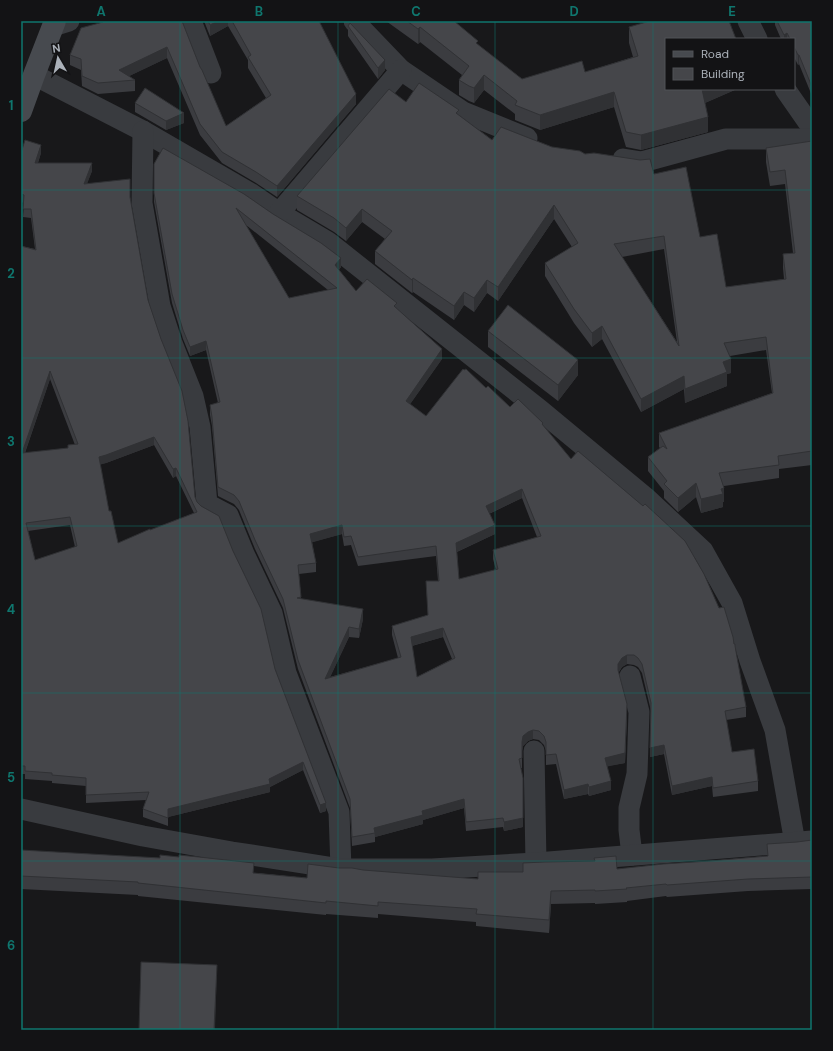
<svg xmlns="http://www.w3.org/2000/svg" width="833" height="1051" font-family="'DM Sans',sans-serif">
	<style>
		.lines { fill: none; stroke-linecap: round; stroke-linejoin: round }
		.minor { stroke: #393b3f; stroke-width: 21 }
		.secondary { stroke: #474a4f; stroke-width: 22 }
		.wall { fill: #3b3c40; fill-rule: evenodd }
		.shaded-wall { fill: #303134 }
		.building { fill: #45464a; stroke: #303134; fill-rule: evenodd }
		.grid { fill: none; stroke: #0f766e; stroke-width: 1; stroke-opacity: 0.55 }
		.neatline { fill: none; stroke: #0f766e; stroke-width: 1.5 }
		.grid-label { font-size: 13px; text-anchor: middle; font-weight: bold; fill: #0f766e }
	</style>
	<rect width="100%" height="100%" fill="#18181a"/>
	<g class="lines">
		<!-- minor -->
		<g class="minor">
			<path d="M191 21 211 73"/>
			<path d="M354 21 401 70 463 112 527 138"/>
			<path d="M748 21 757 39"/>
			<path d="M53 26 69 21"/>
			<path d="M34 75 143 131 250 193 279 213 328 242 540 410 645 497 703 551 732 603 750 661 775 730 795 843"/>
			<path d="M785 89 808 122 812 124"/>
			<path d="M143 131 142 203 160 306 172 343 193 396 200 427 207 504 228 515 244 554 272 613 286 673 339 812 341 869"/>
			<path d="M623 159 642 162 726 139H812"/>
			<path d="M279 213 401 70"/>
			<path d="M630 676 639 712 637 774 629 808V830L632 855"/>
			<path d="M534 751 536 863"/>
			<path d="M21 809 143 836 232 852 341 869H432L536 863 812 841"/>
		</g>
		<!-- secondary -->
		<path class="secondary" d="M21 111 34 75 55 21"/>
	</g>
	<!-- wall -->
	<g class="wall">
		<path d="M101 21H182L200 67 226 126 266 98 248 68V60L228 26 210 36 204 21H319L356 104 277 197 256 183 222 163 200 135 167 58 129 76 135 80V91L98 94 82 86 81 70 70 65V55L101 22Z"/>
		<path d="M386 21H454L478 45 522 79 585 72 633 57 629 43V27L666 89H737L705 103 708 132 641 150 626 147 614 107 540 130 515 120V114L484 90 474 103 469 101 459 95V80L462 75 420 42 418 44Z"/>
		<path d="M775 21H812V97L810 91 799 64 798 65 794 57V39H781L775 25Z"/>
		<path d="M348 26 385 70 378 79 348 36Z"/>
		<path d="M406 102 459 115 492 140 552 147 585 154 654 174 700 237 726 287 784 279 783 268V254L793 253 785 184 770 186 766 162V148L812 141V465L779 469V478L724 486V502H723V507L701 513 696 497 678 512 664 498V491L648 471V457L660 448 659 447V433L772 393 766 350 730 356 731 373 727 374V386L685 403 684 389 641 412 602 339 592 347 574 323 545 276V263L572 247 554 219 498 301 487 293 474 312 464 305 454 320 413 292 412 293 375 264V251L385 239 362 222 346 241 334 232 297 210V196ZM664 249 677 342 622 257Z"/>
		<path d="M135 103 184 123 166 130 135 112Z"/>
		<path d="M163 148 341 267 339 270 356 291 397 308 442 359 410 404 426 416 486 388 510 407 543 426 571 459 704 576 746 707V717L726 720 732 752 758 781V791L713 797 712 786 672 795 664 754 650 757 651 711 642 673 638 667 634 665 627 664 622 667 619 672 627 713 625 763 607 766 611 790 589 796 588 794 564 799 556 764 546 765V751L544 745 539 740 533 739 528 741 523 746 522 751V768H520L523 827 504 831 503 827 466 831 464 808 423 820V824L375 837V842L352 846 350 808 298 669 283 608 255 549 239 510 234 504 218 496 212 426 210 415V405L218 403 206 350 190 356 183 339 172 303 154 202V164ZM246 225 328 290 289 298ZM522 498 537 537 493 550V559L496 570 459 579 457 552 495 534 489 514ZM342 534 344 546 351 545 358 566 436 556 438 581H426L428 615 392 626V635L398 658 330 677 349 637 359 638 363 619 301 599 299 574 316 572V563L312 542ZM443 637 452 659 417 677 412 646Z"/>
		<path d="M21 153H41L38 163 92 171 87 183 130 197 148 300 195 497 275 669 326 811 320 813 303 770 270 787V792L168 817V826L143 817V809L146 800 86 803V786L52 783V781L25 779V774H21V246L35 249 31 218 23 217 24 203 21 202ZM50 379 75 445 68 448 25 453ZM154 445 173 478 176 476 194 513 118 543 109 511 100 464 106 463ZM70 525 75 547 35 560 28 531Z"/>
		<path d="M488 331 578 375 558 401 488 347Z"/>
		<path d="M812 840V889L748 891 667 897 666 896 627 901V902L595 904V903L551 904 549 933 476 926V922L378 914V918L326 914V915L138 896V895L21 889V850L307 878 339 868 478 879 523 872 617 869 767 856 797 842Z"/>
	</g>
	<!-- shaded-wall -->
	<g class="shaded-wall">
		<path d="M218 21H228V26L210 36V25Z"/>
		<path d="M420 27V42L418 44V29Z"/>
		<path d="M787 33V39H784V35Z"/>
		<path d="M167 47V58L119 81V70Z"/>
		<path d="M798 55H799V64L798 65Z"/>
		<path d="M385 60V70L378 79V68Z"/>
		<path d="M484 75V90L474 103V88Z"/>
		<path d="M702 89H737L702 104Z"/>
		<path d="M614 92V107L540 130V115Z"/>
		<path d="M356 94V104L277 197V186Z"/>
		<path d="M184 113V123L166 130V121Z"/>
		<path d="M708 117V132L641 150V135Z"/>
		<path d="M41 145V153L35 171V163Z"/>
		<path d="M92 163V171L84 192V184Z"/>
		<path d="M554 205V219L498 301V287Z"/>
		<path d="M362 209V222L346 241V228Z"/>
		<path d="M341 258V267L335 274V265Z"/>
		<path d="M413 278V292L412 293V280Z"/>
		<path d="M487 280V293L474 312V298Z"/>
		<path d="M464 292V305L454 320V306Z"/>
		<path d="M602 326V339L592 347V333Z"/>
		<path d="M206 341V350L190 356V347Z"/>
		<path d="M442 349V359L406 410V401Z"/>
		<path d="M731 359V373L727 374V386L685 403V389L723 362Z"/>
		<path d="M578 360V375L558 401V385Z"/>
		<path d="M50 371V379L22 461V453Z"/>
		<path d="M684 376V389L641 412V399Z"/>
		<path d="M154 437V445L106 463 99 465V457Z"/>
		<path d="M176 468V476L173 478V469Z"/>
		<path d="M696 483V497L678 512V498Z"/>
		<path d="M724 488V502H723V507L701 513V499Z"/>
		<path d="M522 489V498L486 515V506Z"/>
		<path d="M342 525V534L310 543V534Z"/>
		<path d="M495 525V534L456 552V543Z"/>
		<path d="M363 609V619L359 638V629Z"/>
		<path d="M349 627V637L325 688V679Z"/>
		<path d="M443 628V637L411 646V637Z"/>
		<path d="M627 655V664L622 667 618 673V664L622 658Z"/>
		<path d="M627 713 625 763 605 767V758Z"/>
		<path d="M533 730V739L528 741 523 746 522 751V742L523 736 528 732Z"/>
		<path d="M664 745V754L650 757V748Z"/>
		<path d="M303 762V770L270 787V792L168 817V809L269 779Z"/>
		<path d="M712 777V786L672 795V786Z"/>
		<path d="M611 781V790L589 796V787Z"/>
		<path d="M588 784V794L564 799V790Z"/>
		<path d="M464 799V808L423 820V824L375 837 374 828 422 811Z"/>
		<path d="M326 803V811L320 813V805Z"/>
		<path d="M523 818V827L504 831V822Z"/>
		<path d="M551 891V904L549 933V920Z"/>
		<path d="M217 965 215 1030H214Z"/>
	</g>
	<!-- building -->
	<g class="building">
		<path d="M103 21H182L200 67 202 70 226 126 271 95 248 57 251 55 232 21H319L356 94 277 186 256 172 222 152 200 124 167 47 119 70 135 80 98 83 82 76 81 59 70 55 81 28 103 22Z"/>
		<path d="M208 21H218L210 25Z"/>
		<path d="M407 21H454L478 41 476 43 522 79 582 61 585 72 638 56 629 27 650 21H729L736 39H666V89H702L708 117 641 135 626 132 614 92 540 115 515 105 517 101 484 75 474 88 469 86 459 80 469 66 420 27 418 29Z"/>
		<path d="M777 21H812V88L810 82 799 55H798L794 47V39H790L787 33 784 35Z"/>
		<path d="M350 23 385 60 378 68 348 26Z"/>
		<path d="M419 83 459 110 456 113 492 140 501 127 552 147 580 151 585 154 594 153 640 160 650 159 654 174 686 167 700 237 717 234 726 287 786 279 783 254 795 253 785 170 770 172 766 148 812 141V451L778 456 779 465 719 473 724 488 721 489 723 494 701 499 696 483 678 498 664 484 667 481 648 457 663 446 667 449 659 433 773 393 766 337 724 343 731 359 723 362 727 372 685 389 684 376 641 399 602 326 592 333 574 309 545 263 578 243 554 205 498 287 487 280 474 298 464 292 454 306 413 278 412 280 375 251 392 231 362 209 346 228 334 218 297 196 389 89 406 102ZM664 236 679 346 614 244Z"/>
		<path d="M145 88 184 113 166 121 135 103Z"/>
		<path d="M25 140 41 145 35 163H92L84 184 130 179V197L148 300 161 339 182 391 188 421 195 497 197 502 201 506 219 516 233 551 261 609 275 669 326 803 320 805 303 762 269 779 270 784 168 809V818L143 809 149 792 86 795V778L52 775V773L25 771V766H21V246L36 250 31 209H23L24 195 21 194V153ZM50 371 78 444 68 445V448L22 453ZM154 437 173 469 176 468 197 512 150 530V529L118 543 111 511H109L99 457 106 455ZM70 517 77 546 35 560 26 523Z"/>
		<path d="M163 148 244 194 273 214 321 243 341 258 335 265 356 291 367 279 397 303 394 306 442 349 406 401 426 416 463 369 464 370 466 369 486 388 488 386 510 407 518 399 543 423 542 424 571 459 578 451 643 506 645 504 685 541 704 574 719 608 724 607 733 637 734 644H735V646L746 707 725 711 732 752 754 749 758 781 713 788 712 777 672 786 664 745 650 748 651 703 642 664 638 658 634 655H627L622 658 618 664V670L627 704 625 753 605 758 611 781 589 787 588 784 564 790 556 754 546 755V742L544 736 539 731 533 730 528 732 523 736 522 742V758L519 759 523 778V818L504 822 503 818 466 822 464 799 422 811 423 815 374 828 375 833 352 837 350 799 298 660 283 599 255 540 239 501 234 495 218 487 212 417 210 405 220 402 206 341 190 347 183 330 172 294 154 193V164ZM236 208 337 288 289 298ZM522 489 541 536 493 550 498 569 459 579 456 543 495 525 486 506ZM342 525 344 537 351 536 358 557 436 546 439 581H426L428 615 392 626 401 657 325 679 349 627 359 629 363 609 297 598 301 597 298 565 316 563 310 534ZM443 628 455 658 417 677 411 637Z"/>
		<path d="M508 305 578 360 558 385 488 331Z"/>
		<path d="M812 840V877L748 879 667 885 666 884 626 888 627 889 595 891V890L551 891 549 920 476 914 477 909 378 902V906L326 901V903L138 883V882L21 876V850L160 858V855L179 857V855L199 857 254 863 253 873 307 878 308 864 339 868H352L363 870 478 879V872H523V863L544 862 595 861 594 858 616 856 617 869 663 864 709 861 768 856 767 844 797 842Z"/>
		<path d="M141 962 217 965 214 1030H139Z"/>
	</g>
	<!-- grid -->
	<path class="grid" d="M180 21V1030M338 21V1030M495 21V1030M653 21V1030M21 190H812M21 358H812M21 526H812M21 693H812M21 861H812"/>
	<!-- border -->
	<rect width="833" height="1051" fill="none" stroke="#131315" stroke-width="44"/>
	<!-- legend -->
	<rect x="665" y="38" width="130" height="52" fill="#131315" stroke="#505257"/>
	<rect x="673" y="51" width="20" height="6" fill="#474a4f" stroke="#505257"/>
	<text x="701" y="58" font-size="12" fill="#abb1b9">Road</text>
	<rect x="673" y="68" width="20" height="12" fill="#45464a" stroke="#505257"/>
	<text x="701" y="78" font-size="12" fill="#abb1b9">Building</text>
	<!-- north arrow -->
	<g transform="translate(58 58) rotate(351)" stroke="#131315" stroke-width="3" paint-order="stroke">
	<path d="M0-3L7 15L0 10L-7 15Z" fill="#abb1b9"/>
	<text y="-6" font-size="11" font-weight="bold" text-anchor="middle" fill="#abb1b9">N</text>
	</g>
	<rect x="22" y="22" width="789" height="1007" class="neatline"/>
	<g class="grid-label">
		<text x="101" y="16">A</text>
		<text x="259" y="16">B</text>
		<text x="416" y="16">C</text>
		<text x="574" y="16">D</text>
		<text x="732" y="16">E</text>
		<text x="11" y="110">1</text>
		<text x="11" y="278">2</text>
		<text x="11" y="446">3</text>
		<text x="11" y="614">4</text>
		<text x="11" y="782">5</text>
		<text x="11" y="950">6</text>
	</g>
</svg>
